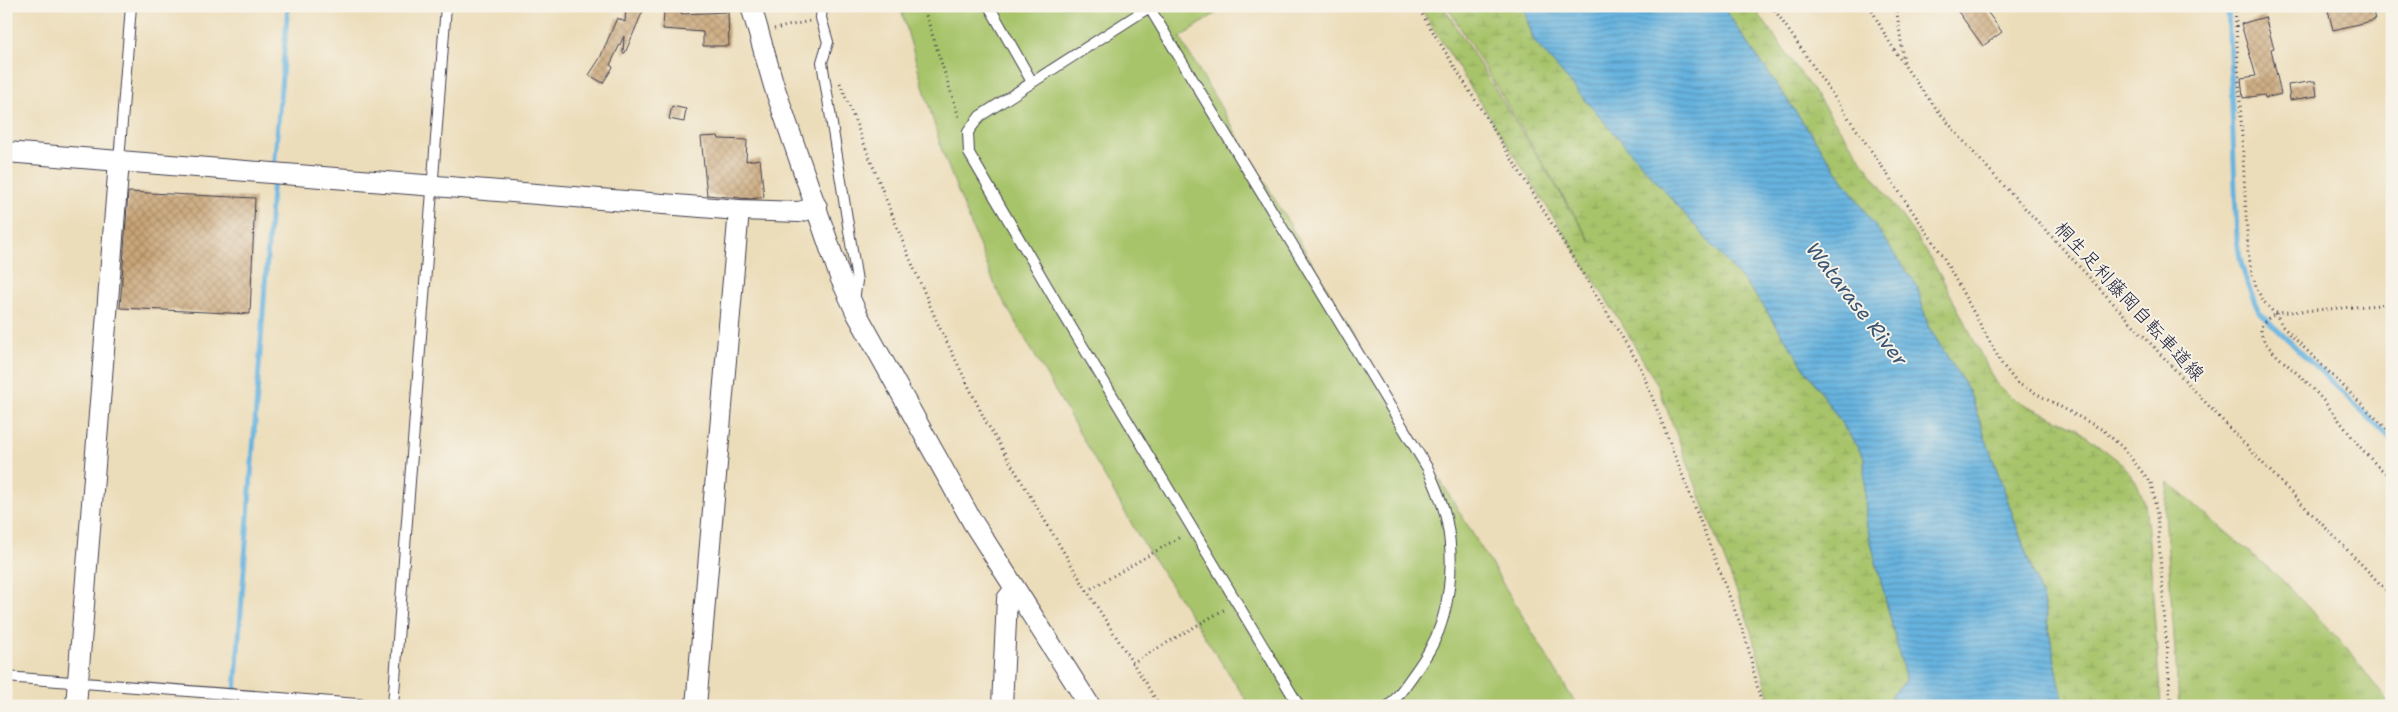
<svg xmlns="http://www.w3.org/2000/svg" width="2398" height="712" font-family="'Shantell Sans','Klee One',sans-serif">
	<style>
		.grass { fill: url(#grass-tufts); stroke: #647353 }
		.wetland { fill: url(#wetland-marsh); stroke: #647353 }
		.pitch { fill: #a7c46b; stroke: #647353 }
		.water { fill: url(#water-rules); stroke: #446a8d }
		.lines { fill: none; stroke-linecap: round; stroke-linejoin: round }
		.stream { stroke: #66b3df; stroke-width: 5 }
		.building { fill: url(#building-cross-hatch) }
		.lane-casing { stroke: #403e4e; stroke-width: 12 }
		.street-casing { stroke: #403e4e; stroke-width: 22 }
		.path { stroke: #403e4e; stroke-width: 3; stroke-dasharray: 1 4; stroke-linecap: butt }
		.lane { stroke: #fff; stroke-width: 10 }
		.street { stroke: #fff; stroke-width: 20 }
		.labels { text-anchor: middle; stroke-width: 4; stroke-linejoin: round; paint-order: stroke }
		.street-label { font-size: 19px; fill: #22223b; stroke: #f7f3e8 }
		.water-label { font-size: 20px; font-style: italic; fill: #3a5574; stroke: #f7f3e8 }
	</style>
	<defs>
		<pattern id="grass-tufts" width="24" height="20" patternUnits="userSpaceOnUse" patternTransform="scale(1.25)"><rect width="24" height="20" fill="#a7c46b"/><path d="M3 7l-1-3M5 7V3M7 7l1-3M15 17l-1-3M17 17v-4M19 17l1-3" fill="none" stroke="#8fa85e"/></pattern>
		<pattern id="wetland-marsh" width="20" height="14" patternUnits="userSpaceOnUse" patternTransform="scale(1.25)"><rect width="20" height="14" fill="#a7c46b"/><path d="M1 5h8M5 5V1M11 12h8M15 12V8" fill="none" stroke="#8fa85e"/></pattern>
		<pattern id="water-rules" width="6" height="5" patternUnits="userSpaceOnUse" patternTransform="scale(1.25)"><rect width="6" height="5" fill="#66b3df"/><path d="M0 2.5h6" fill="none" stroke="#5491b6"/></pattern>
		<pattern id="building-cross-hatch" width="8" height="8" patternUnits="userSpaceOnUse" patternTransform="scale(1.25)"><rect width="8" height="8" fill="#c8a374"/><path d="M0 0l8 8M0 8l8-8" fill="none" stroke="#a28460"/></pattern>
	</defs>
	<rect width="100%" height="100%" fill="#f7f3e8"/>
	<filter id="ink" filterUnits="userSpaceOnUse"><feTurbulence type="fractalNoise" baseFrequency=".02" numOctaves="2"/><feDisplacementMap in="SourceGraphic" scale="10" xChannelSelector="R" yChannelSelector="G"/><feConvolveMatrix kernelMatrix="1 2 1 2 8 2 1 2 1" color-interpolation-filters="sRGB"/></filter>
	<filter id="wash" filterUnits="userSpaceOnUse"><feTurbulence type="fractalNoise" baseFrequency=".0096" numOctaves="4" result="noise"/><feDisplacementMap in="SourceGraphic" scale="20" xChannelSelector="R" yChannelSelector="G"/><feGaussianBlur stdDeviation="1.12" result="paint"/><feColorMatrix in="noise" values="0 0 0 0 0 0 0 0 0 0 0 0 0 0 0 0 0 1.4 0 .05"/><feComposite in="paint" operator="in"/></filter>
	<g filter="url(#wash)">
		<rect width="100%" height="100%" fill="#ecddba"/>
		<!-- grass -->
		<path class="grass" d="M2168 482 2282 580 2346 647 2391 706H2179L2165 513Z"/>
		<!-- wetland -->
		<g class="wetland">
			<path d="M1419 6H1443L1591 242 1447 6H1523L1534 41 1758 298 1864 457 1866 522 1906 681 1891 695V706H1772L1748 621 1658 386 1628 334Z"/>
			<path d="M1722 6H1753L1924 248 1940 274 1995 382 2011 398 2076 428 2120 462 2137 483 2145 504 2148 530 2161 706H2064L2043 601 1969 391 1928 326 1917 286Z"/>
		</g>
		<!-- pitch -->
		<path class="pitch" d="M900 6H1226L1180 38 1448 493 1577 706H1250L1138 535 996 288 942 151Z"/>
		<!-- water -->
		<path class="water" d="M1523 6H1722L1917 286 1928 326 1969 391 2043 601 2064 706H1891V695L1906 681 1866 522 1864 457 1758 298 1534 41Z"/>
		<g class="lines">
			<!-- stream -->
			<g class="stream">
				<path d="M2228 6 2237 240C2240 266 2248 288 2259 312L2392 440"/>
				<path d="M274 169 288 6"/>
				<path d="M234 706 273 178"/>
			</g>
		</g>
		<g id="blocks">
			<!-- building -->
			<g class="building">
				<path d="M626 6H645L625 53H623L624 36 610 65 613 67 603 83 589 75 600 58 617 18 625 22Z"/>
				<path d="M1954 6H1983L2002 32 1983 46Z"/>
				<path d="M2327 6H2372L2375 20 2333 30Z"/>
				<path d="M664 10 681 11V14L728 12 729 46H703V32L663 29Z"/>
				<path d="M2265 17 2274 48 2271 49 2281 94 2265 98 2264 95 2243 98 2241 78 2256 76 2241 24Z"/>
				<path d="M2315 81 2317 96 2290 100 2288 85Z"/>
				<path d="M672 106 686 109 684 122 669 119Z"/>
				<path d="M718 136 719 139 747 140 746 161 760 159 764 197 751 199 707 195 701 137Z"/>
				<path d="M128 192 255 198 250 314 120 308Z"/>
			</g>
		</g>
	</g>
	<g filter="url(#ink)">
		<use href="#blocks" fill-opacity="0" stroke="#403e4e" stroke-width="1"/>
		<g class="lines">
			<defs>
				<g id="lane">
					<path d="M822 6 821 18 828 42 822 62 857 281 854 300"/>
					<path d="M989 6 1032 82"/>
					<path d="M1151 6 980 116 968 132 969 153 1058 305 1299 706"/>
					<path d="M1149 7 1428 469C1435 486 1444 504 1447 523 1455 563 1450 615 1429 651 1419 668 1406 685 1394 701L1388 706"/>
					<path d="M119 161 131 6"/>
					<path d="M6 677 384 706"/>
					<path d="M393 706 446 6"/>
				</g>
				<g id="street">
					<path d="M751 6 774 86 840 277 857 314 972 521 1090 706"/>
					<path d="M6 152 739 210 799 212 817 207"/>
					<path d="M76 706 119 161"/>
					<path d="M696 706 739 210"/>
					<path d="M1002 706 1007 599 1015 589"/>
				</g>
			</defs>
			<!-- lane casing -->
			<use href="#lane" class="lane-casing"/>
			<!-- street casing -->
			<use href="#street" class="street-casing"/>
			<!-- path -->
			<g class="path">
				<path d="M923 6 960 120"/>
				<path d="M1417 6 1640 366 1746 639 1762 706"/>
				<path d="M1772 6 1941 253 2002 364 2017 383 2103 430 2122 447 2151 483 2157 514 2171 706"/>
				<path d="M1870 6C1911 92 1987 167 2051 236 2125 316 2199 396 2273 474 2313 516 2354 555 2392 597"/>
				<path d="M1896 6 1904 62"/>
				<path d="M2235 6 2248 251C2251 268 2254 290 2266 304 2274 314 2277 313 2282 326L2392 434"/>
				<path d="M774 29 810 21"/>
				<path d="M840 83 907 252 937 322 986 422 1087 591 1160 706"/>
				<path d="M2392 304 2277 313C2267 319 2258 323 2262 336 2266 349 2292 368 2302 378 2335 408 2356 451 2392 478"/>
				<path d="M1087 591 1182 536"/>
				<path d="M1132 663 1227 608"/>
			</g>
			<!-- lane -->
			<use href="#lane" class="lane"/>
			<!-- street -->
			<use href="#street" class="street"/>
		</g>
	</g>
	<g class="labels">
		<!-- street labels -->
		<g class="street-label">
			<text transform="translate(2130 301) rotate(47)" y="7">桐生足利藤岡自転車道線</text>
		</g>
		<!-- water labels -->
		<g class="water-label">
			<text transform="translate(1857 304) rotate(52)" y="7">Watarase River</text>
		</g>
	</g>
	<!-- margin -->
	<rect width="2398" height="712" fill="none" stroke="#f7f3e8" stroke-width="25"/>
</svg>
